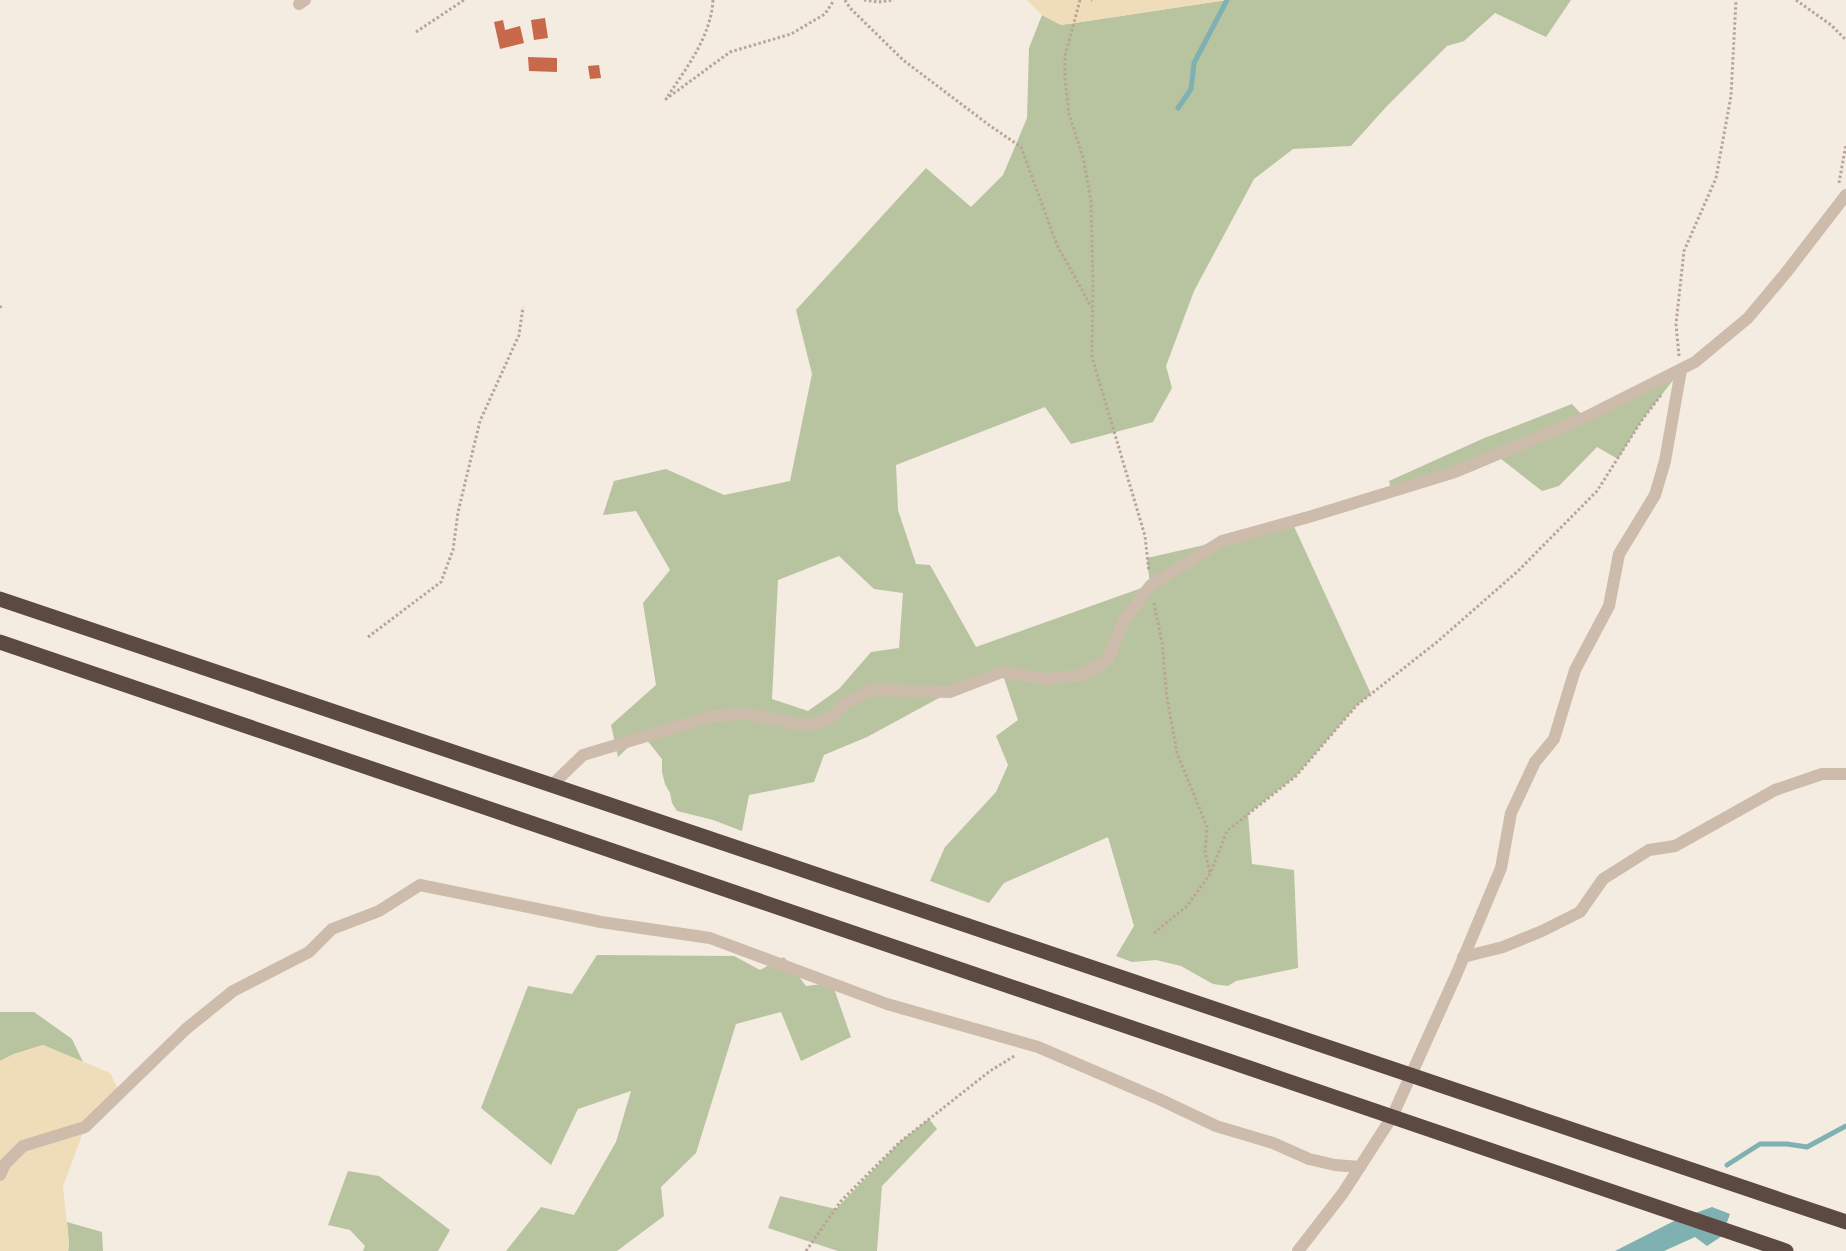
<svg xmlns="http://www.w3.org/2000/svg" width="1846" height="1251" font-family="Mulish,sans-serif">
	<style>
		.green { fill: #b8c4a0; fill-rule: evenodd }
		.sand { fill: #efdcb8 }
		.water { fill: #7fb0b2 }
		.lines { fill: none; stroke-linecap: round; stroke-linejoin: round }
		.stream { stroke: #7fb0b2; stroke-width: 5 }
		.building { fill: #c8694b }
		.path { stroke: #b9a596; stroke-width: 3; stroke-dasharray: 2.5 2.5; stroke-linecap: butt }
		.street { stroke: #cdbbac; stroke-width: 12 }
		.highway { stroke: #5c4a42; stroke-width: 15 }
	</style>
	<rect width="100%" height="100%" fill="#f4ebe1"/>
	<!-- green -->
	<g class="green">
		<path d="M1227 0H1571L1546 37 1495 13 1464 41 1447 46 1386 107 1351 146 1293 149 1254 179 1194 291 1166 366 1172 388 1153 422 1071 444 1045 407 896 465 898 510 916 564 930 565 976 647 1150 585 1147 558 1222 541 1292 522 1371 694 1357 705 1296 776 1248 814 1252 864 1294 870 1298 968 1236 981 1228 986 1213 984 1181 966 1156 960 1132 962 1116 956 1134 926 1108 837 1004 883 989 903 930 881 945 847 996 792 1008 765 996 736 1018 720 1002 672 950 692 867 737 824 755 814 782 749 795 742 831 713 820 677 811 672 803 670 793 665 784 662 772V759L642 734 618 757 611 725 656 685 643 603 670 570 636 511 603 515 614 481 666 469 724 495 790 481 812 374 796 310 926 168 971 207 1003 175 1027 118 1029 48 1042 15 1061 25ZM839 556 874 589 903 593 899 648 871 652 839 689 808 711 772 699 778 580Z"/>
		<path d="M1681 370 1642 420 1618 459 1597 447 1559 486 1542 491 1496 455 1392 492 1389 481 1482 439 1572 404 1585 418Z"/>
		<path d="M597 955 734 956 760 970 784 957 806 986 832 983 851 1037 801 1061 781 1012 736 1024 696 1153 661 1187 664 1216 617 1251H506L541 1207 574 1215 616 1142 631 1091 578 1109 551 1165 481 1108 528 986 572 994Z"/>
		<path d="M0 1012H34L72 1039 83 1062 43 1045 14 1054 0 1061Z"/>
		<path d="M929 1119 937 1129 882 1186 877 1251H838L768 1228 780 1196 836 1209 900 1142Z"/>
		<path d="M348 1171 379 1176 450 1230 438 1251H363L365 1246 350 1230 328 1225Z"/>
		<path d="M67 1222 102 1232 103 1251H68L69 1244Z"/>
	</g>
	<!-- sand -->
	<g class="sand">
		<path d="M1027 0H1227L1061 25 1042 15Z"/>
		<path d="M43 1045 110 1073 120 1093 85 1127 63 1186 69 1244 68 1251H0V1061L14 1054Z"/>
	</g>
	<!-- water -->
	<path class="water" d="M1712 1207 1730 1214 1722 1236 1707 1246 1695 1237 1664 1251H1615L1676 1220Z"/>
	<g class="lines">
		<!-- stream -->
		<g class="stream">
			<path d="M1178 108 1191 89 1194 63 1227 0"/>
			<path d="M1727 1165 1760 1144H1787L1807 1147 1846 1126"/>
		</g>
	</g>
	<!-- building -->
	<g class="building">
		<path d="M545 18 548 38 534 40 531 20Z"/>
		<path d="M503 20 505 30 520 26 524 43 500 49 494 22Z"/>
		<path d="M528 57 557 58V72L529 71Z"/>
		<path d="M599 65 601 78 590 79 588 66Z"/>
	</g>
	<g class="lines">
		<!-- path -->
		<g class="path">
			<path d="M713 0C711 37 686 68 666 99L730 52 791 34 825 14 834 0"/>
			<path d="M845 0 850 8 903 60 989 125 1021 147 1057 245 1092 308"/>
			<path d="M864 0 878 2 894 0"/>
			<path d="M1080 0 1065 56V79L1069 114 1083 157 1091 201 1093 282 1092 357 1145 536 1149 572"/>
			<path d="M1091 0H1092"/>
			<path d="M1796 0 1831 25 1846 40"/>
			<path d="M416 32 464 0"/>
			<path d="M1839 183 1846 144"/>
			<path d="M0 308 1 305"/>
			<path d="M1679 356 1676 324 1684 251 1716 178 1731 96 1736 0"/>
			<path d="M1154 603 1162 643 1167 698 1177 753 1207 827 1205 852 1210 873"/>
			<path d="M368 637 441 582 453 550 458 512 480 421 519 335 523 307"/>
			<path d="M1154 933 1187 906 1210 874 1227 831 1296 776 1357 705 1437 642 1518 571 1597 491 1642 420 1661 395"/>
			<path d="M806 1251 841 1201 900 1142 990 1071 1016 1055"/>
		</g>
		<!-- street -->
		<g class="street">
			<path d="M299 4 305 0"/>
			<path d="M552 785 583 755 710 717 740 713 806 725 828 720 845 703 871 690 950 692 1002 672 1046 679 1082 675 1108 660 1124 620 1151 585 1222 541 1312 516 1455 472 1584 418 1695 362 1748 318 1785 274 1846 195"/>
			<path d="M1463 957 1503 947 1542 931 1580 912 1603 879 1649 850 1675 846 1775 790 1822 774H1846"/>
			<path d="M0 1175 5 1164 23 1146 85 1127 186 1029 233 991 309 952 332 929 379 911 420 885 601 922 710 938 887 1004 1038 1047 1159 1099 1216 1126 1273 1143 1309 1159 1335 1165 1360 1167"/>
			<path d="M1298 1251 1343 1193 1392 1117 1457 973 1501 868 1511 813 1535 762 1554 739 1575 670 1609 606 1619 554 1655 495 1665 461 1681 370"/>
		</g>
		<!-- highway -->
		<g class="highway">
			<path d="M0 599 1846 1222"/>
			<path d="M0 642 1786 1251"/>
		</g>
	</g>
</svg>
